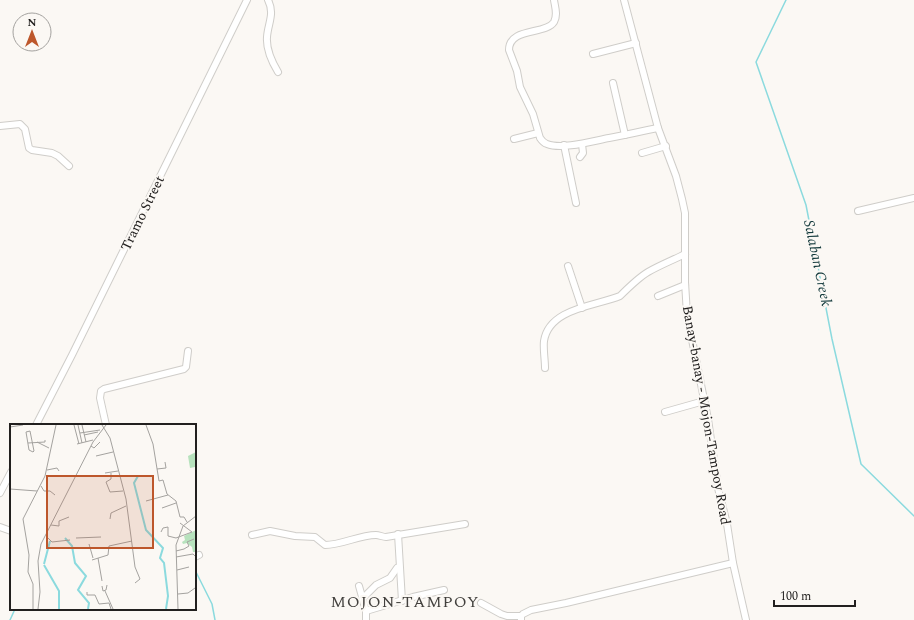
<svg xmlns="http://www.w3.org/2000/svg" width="914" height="620" font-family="Spectral,serif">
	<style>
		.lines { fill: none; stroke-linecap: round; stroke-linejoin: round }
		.stream { stroke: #8bdade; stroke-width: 1.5 }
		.minor-casing { stroke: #cfcdc9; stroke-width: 8 }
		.minor { stroke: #fff; stroke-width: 6 }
		.labels { text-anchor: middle; stroke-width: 4; stroke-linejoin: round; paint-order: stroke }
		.street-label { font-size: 14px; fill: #22201f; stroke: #fbf8f4 }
		.water-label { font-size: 15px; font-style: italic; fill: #12393b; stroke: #fbf8f4 }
		.quarter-label { font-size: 16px; letter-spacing: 1px; fill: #42403d; stroke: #fbf8f4 }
		.inset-river { fill: none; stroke: #8bdade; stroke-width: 2 }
		.inset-road { fill: none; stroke: #a4a29f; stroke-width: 1 }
		.view { fill: #bd572c; fill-opacity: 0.15; stroke: #bd572c; stroke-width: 2 }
		.inset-edge { fill: none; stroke: #22201f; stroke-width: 2 }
	</style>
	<rect width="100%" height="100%" fill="#fbf8f4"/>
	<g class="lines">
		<!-- stream -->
		<g class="stream">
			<path d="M786 0 756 62 806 205 832 339 861 464 914 516"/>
			<path d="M195 570 212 604 215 620"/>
			<path d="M10 620 15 609"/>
		</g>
		<defs>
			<g id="minor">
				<path d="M268 0C275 14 268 23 267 37 266 49 272 62 278 72"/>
				<path d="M554 0C555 7 558 15 554 22 546 35 509 27 509 50L517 71 520 87 533 114 540 138C542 141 544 143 547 144 562 150 593 141 609 138 626 135 642 131 658 128"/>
				<path d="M624 0 658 128 676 176 682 199 685 213V282L687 315 708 419 718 488 727 524 733 563 746 620"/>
				<path d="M593 54 636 43"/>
				<path d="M613 83 625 135"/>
				<path d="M0 126 20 124 25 129 29 148 32 150 52 153 58 156 69 166"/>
				<path d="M514 139 538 133"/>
				<path d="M564 145 576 203"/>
				<path d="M642 153 666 146"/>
				<path d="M580 157 583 153 582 144"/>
				<path d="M858 211 914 198"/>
				<path d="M568 266 582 308"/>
				<path d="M658 296 685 285"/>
				<path d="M545 368C545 359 543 349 544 341 549 308 596 306 620 296 628 288 638 278 648 272 660 265 673 260 685 254"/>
				<path d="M665 412 704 401"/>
				<path d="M36 425 72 355 247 0"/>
				<path d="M106 425 100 398 101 391 104 389 184 369 186 367 188 351"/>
				<path d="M0 493 11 472"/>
				<path d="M0 527 11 531"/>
				<path d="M398 534 402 601"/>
				<path d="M252 535 270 531 295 536 315 537 325 545C342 545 359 535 376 535 379 535 383 537 386 537L465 524"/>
				<path d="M195 557 199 555"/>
				<path d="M359 586 366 611V620"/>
				<path d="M363 598 376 585 390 578 397 568"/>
				<path d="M481 603 501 614 507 616H521"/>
				<path d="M366 611 413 597 444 590"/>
				<path d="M521 620V616L523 614 531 610 566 603 733 563"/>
			</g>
		</defs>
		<!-- minor casing -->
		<use href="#minor" class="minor-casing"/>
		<!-- minor -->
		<use href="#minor" class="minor"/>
	</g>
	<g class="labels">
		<!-- street labels -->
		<g class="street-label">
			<text transform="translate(142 213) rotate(-64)" y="5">Tramo Street</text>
			<text transform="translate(707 415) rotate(80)" y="5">Banay-banay - Mojon-Tampoy Road</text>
		</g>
		<!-- water labels -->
		<g class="water-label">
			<text transform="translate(818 263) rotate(78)" y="5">Salaban Creek</text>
		</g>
		<!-- quarter labels -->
		<g class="quarter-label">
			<text x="405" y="607">MOJON-TAMPOY</text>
		</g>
	</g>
	<!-- overview -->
	<g transform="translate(10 424)">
		<rect width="186" height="186" fill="#fbf8f4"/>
		<path d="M186 28V46L185 43 180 44 178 32ZM186 106V128H183L182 123 177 119 173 120 172 118 175 116 174 112Z" fill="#b7e2bd"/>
		<path class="inset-river" d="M128 52 124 59 136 106 153 124 150 134 154 139 158 172 156 185M55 114 62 122 65 139 76 152 68 166 79 179 78 185M34 140 40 117M34 141 49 167V185"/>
		<path class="inset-road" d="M64 1 69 20M68 1 72 19M72 1 76 18M92 1 100 14 116 75 125 143 130 155 125 159M136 1 143 20 149 57 153 56 157 70 166 77 170 93H174L177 98M0 3 13 1M20 7 24 27 23 28 19 26 16 8ZM70 9 90 6M74 11 88 8M27 18 39 24M18 19 35 18V16M67 20 83 16M81 22 84 24 90 18M86 32 103 28M147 45 156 44 155 38M37 46 47 44 49 47M95 49 108 47M101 49V55L96 58 100 68 113 67M31 62 34 67H40L45 71M0 65 27 67M136 77 158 71M152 84 166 79M100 95 101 89 116 82M41 101 49 102V97L59 93M151 108 153 104 158 103V112L166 114 182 108 170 99M36 112 42 118 60 116M66 114 91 113M79 120 83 134M166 127 174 125 179 122 177 118 184 115M166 133 183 130 186 133M88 134 92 157M82 136 98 131 99 122 122 117M167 146 179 143M92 162 93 167 96 166 97 161M95 167 103 185M77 168V171H85L89 180 99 179 101 185M168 170 178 169 185 164M23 185V160L18 148 19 131 13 95 35 52 46 1M28 185 30 168 28 137 31 120 83 18 96 1M168 185 166 121 173 102 186 92"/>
		<path class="view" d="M37 52H143V124H37Z"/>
		<rect width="186" height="186" class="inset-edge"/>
	</g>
	<!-- north arrow -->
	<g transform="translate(32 32)"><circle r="19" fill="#fbf8f4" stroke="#a4a29f"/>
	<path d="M0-3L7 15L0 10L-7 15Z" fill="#bd572c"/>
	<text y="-6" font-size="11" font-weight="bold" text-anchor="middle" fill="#22201f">N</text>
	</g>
	<!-- scale -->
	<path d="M774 600v6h81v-6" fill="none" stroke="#22201f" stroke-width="2"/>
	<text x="780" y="600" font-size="12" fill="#22201f" stroke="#fbf8f4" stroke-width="3" paint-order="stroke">100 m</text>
</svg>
